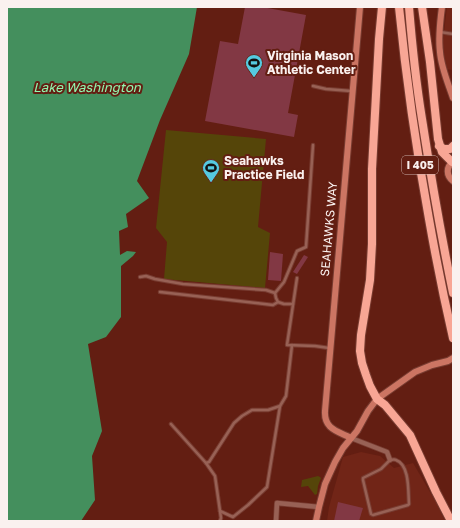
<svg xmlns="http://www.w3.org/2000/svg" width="460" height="528" font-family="'Golos Text',sans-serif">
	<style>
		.built { fill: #712517 }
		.green { fill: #554509 }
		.water { fill: #448f5d }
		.building { fill: #823844 }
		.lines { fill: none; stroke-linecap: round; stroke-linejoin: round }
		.lane-casing { stroke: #783c31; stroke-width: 4.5 }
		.street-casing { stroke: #783c31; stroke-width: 6 }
		.secondary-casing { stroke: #783c31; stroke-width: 8 }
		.highway-casing { stroke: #783c31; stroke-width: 10 }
		.lane { stroke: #986155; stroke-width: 2.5 }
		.street { stroke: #986155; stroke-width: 4.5 }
		.secondary { stroke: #cc7563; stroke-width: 6 }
		.highway { stroke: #f8a695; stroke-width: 8 }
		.labels { text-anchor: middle; stroke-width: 4; stroke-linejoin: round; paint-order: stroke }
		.shield { fill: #631e12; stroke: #cdb2ad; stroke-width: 1 }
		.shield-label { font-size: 11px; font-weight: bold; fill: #faf1ef }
		.poi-label { font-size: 12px; font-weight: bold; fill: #faf1ef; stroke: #631e12; text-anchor: start }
		.street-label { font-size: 12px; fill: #faf1ef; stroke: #631e12 }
		.water-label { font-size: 13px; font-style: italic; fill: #92f8b0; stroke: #631e12 }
	</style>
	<rect width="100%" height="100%" fill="#631e12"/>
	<!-- built -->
	<g class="built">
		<path d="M447 7H453L452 70 445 69 441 57Z"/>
		<path d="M361 452 380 456 394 468 413 463 437 504 445 521H327L329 507 343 457Z"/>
	</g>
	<!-- green -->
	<g class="green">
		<path d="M166 130 266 139 258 227 270 233 265 288 164 279 167 242 156 228Z"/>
		<path d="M318 476 320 477 321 478 318 486 317 494 315 495 308 486 301 487 302 480Z"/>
	</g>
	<!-- water -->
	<path class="water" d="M7 7H197L189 54 160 120 137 181 149 198 126 214 128 227 119 231 120 255 127 251 136 252 133 256 121 266V317L106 337 88 344 102 431 92 456 95 500 81 521H7Z"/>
	<!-- building -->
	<g class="building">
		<path d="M245 7H262L306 15 288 113 298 115 294 137 205 121 220 41 238 44Z"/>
		<path d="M270 252 283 254 281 281 268 280Z"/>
		<path d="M304 255 308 257 297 274 293 272Z"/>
		<path d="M338 502 363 508 359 521H334Z"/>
	</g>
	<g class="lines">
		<defs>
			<g id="lane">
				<path d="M440 32 453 34"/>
				<path d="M313 86 326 89 351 91"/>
				<path d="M140 277 146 276 155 279 183 284 266 290 275 293"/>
				<path d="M297 278 287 345 315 346 329 348"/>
				<path d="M160 292 273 305 278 302"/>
				<path d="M293 304H284L278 302 276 298 275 293 284 282 297 251 306 247 313 145"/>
				<path d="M171 424 206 463 215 476 221 518 220 521"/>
				<path d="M390 460C392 460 394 459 396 460 410 465 408 492 409 504L408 505 373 515 371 514 363 480V478L381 469Z"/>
				<path d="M206 463 209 462 234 423 242 416 252 410H268L280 406 286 396 292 345"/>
				<path d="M220 511 233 517 248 505 267 487 280 406"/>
			</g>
			<g id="street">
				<path d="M351 438 387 452 390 460"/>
				<path d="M276 521 277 503 319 507"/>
			</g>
			<g id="secondary">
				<path d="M442 7C440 22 438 37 440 52 441 67 448 83 453 98"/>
				<path d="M453 162C446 167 446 175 453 181"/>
				<path d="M351 438C337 431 324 429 325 411L360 7"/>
				<path d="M316 521 319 507 325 484 335 462 343 448 357 431 368 411 377 399 415 372 432 365 448 361 453 358"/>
			</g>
			<g id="highway">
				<path d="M382 7 379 39 372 169V244L370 280 361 335 360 351 362 363 366 375 370 386 377 399 385 405 410 435 436 492 451 521"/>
				<path d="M399 7C406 78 416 148 429 219 436 259 444 299 453 338"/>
				<path d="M409 7C412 44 416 82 422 119 431 177 441 235 453 293"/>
				<path d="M422 7 430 62 438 139 442 152 452 162"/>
				<path d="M439 146 444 149H450L453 146"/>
			</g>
		</defs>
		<!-- lane casing -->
		<use href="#lane" class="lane-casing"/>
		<!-- street casing -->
		<use href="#street" class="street-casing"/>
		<!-- secondary casing -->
		<use href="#secondary" class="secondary-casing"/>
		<!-- highway casing -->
		<use href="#highway" class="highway-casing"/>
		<!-- lane -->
		<use href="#lane" class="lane"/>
		<!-- street -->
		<use href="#street" class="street"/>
		<!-- secondary -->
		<use href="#secondary" class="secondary"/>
		<!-- highway -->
		<use href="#highway" class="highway"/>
	</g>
	<!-- icons -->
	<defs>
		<symbol id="stadium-pin" viewBox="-11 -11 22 30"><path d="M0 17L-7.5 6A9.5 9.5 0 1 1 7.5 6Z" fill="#55cae0" stroke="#631e12"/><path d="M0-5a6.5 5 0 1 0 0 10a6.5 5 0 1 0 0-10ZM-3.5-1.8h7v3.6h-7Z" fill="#111"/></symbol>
	</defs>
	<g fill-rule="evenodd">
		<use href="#stadium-pin" x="244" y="53" width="20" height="27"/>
		<use href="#stadium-pin" x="201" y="158" width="20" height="27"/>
	</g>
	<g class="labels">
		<!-- shield labels -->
		<rect class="shield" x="402" y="156" width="36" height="18" rx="3"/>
		<g class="shield-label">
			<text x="420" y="169">I 405</text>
		</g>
		<!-- poi labels -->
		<g class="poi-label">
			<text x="267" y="60">Virginia Mason<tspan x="267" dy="14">Athletic Center</tspan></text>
			<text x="224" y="165">Seahawks<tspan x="224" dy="14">Practice Field</tspan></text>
		</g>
		<!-- street labels -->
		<g class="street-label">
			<text transform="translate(329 229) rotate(-85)" y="4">SEAHAWKS WAY</text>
		</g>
		<!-- water labels -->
		<g class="water-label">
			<text x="87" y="92">Lake Washington</text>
		</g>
	</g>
	<!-- border -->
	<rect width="460" height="528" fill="none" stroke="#faf1ef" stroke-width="16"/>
</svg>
